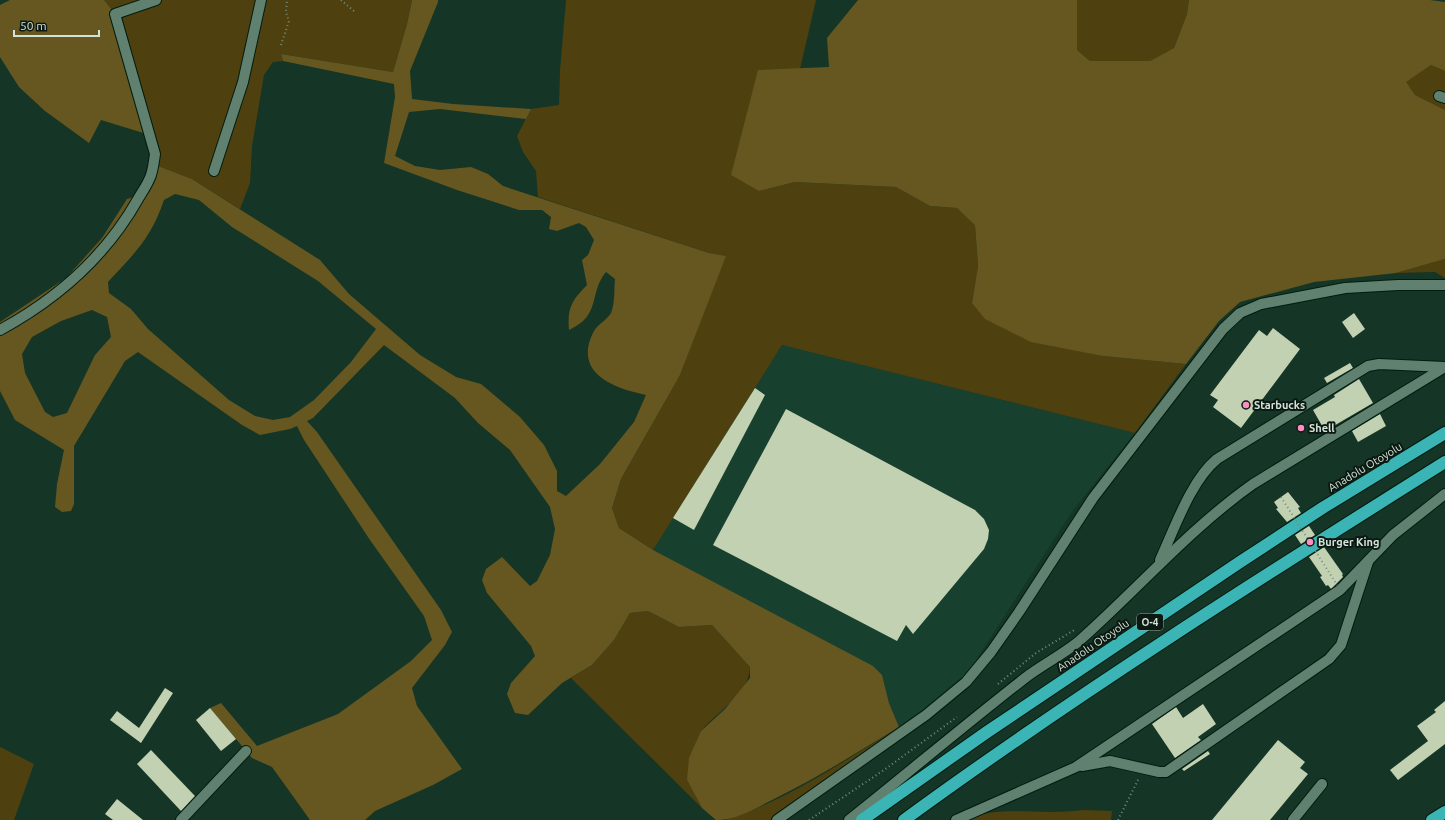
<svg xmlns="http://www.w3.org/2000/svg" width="1445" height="820" font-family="Ubuntu,sans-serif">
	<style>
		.built { fill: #18402e }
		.green { fill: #4e410f }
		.forest { fill: #665720; fill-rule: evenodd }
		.building { fill: #c2d1b1 }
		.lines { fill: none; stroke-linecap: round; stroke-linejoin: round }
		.minor-casing { stroke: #001c0f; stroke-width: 12 }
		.highway-casing { stroke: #001c0f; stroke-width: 14 }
		.path { stroke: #758d81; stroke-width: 2; stroke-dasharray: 1 3; stroke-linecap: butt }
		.minor { stroke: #60816f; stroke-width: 10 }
		.highway { stroke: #3ab4b4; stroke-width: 12 }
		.path-bridge { stroke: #758d81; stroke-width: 2; stroke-dasharray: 1 3; stroke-linecap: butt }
		.poi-dot { fill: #fd8ec0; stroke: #0c1912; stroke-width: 1.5 }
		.labels { text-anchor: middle; stroke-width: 4; stroke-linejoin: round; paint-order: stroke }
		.shield { fill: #0c1912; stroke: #97a69d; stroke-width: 1 }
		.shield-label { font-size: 10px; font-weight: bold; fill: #d2e3d9 }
		.poi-label { font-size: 11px; font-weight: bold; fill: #d2e3d9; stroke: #0c1912; text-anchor: start }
		.street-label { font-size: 11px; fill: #d2e3d9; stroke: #0c1912 }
	</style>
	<rect width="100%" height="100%" fill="#153526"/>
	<!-- built -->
	<path class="built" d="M782 345 1135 433 1073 510 974 663 960 681 924 710 899 727 889 703 882 675 653 550Z"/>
	<!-- green -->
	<g class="green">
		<path d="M104 0H412L407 24 393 72 281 54 283 61 273 62 264 75 252 146 250 183 240 209 192 179 153 164 115 14Z"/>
		<path d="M566 0H816L800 69 758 70 759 191 795 182 896 187 930 206 957 208 975 224 978 266 972 303 1103 356 1186 364 1135 433 782 345 653 550 619 528 612 508 621 479 680 375 725 256 709 253 538 197 536 171 523 152 517 136 531 109 559 105 560 70Z"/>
		<path d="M1077 0H1189L1187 14 1174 48 1150 61H1090L1077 50Z"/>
		<path d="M1431 65 1445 71V110L1415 95 1405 82Z"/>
		<path d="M1445 259V278L1435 272 1396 273Z"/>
		<path d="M648 611 679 627 712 625 750 667C749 695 718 710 702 730 697 737 690 770 687 780L702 808 571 678 592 665 614 640 630 613Z"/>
		<path d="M899 727 770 820H724C787 801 844 761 899 727Z"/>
		<path d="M0 747 34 764 14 820H0Z"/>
		<path d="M1084 810 1112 811 1111 820H964C993 808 1020 812 1050 812 1062 812 1073 811 1084 810Z"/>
	</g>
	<!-- forest -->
	<g class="forest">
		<path d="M10 0H104L115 14 150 135 101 120 89 143 45 111 19 87 0 57V5Z"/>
		<path d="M412 0H438V2L410 71 412 99 453 104 531 109 526 119 440 109 409 112 395 156 415 166 440 170 471 167 488 174 503 186 709 253 726 256 680 375 621 479 612 508 619 528 653 550 873 666 882 675 889 703 899 727C858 752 817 778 774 799 756 808 737 820 716 820L702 808 687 780 689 758 701 731 725 709 750 678V667L712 625 679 627 648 611 630 613 614 640 592 665 562 683 528 715 515 713 507 694 511 683 535 656 531 646 487 593 482 580 486 569 502 557 530 586 537 581 550 555 555 529 550 507 510 450 478 423 455 398 384 345 313 418 307 421 317 432 441 610 452 632 445 645 412 688 417 706 462 769 433 785 375 811 365 820H310L272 767 252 758 210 708 221 703 257 746 338 714 411 661 432 640 424 616 370 540 304 440 297 426 290 429 260 435 242 425 138 352 125 361 74 446V504L71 511 62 512 55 507 57 484 64 450 15 420 0 391V322L66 278 102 238 127 199 140 195 153 164 192 179 320 260 349 294 420 355 456 377 481 384 520 417 544 445 557 471V491L566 496 600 464 634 422 646 395C613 388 572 373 594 331 598 324 607 320 611 313 615 304 614 289 615 279L606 272C588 294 602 315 569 330 567 308 572 300 587 285L582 260 588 255 594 240 586 227 579 223 557 231 549 229 551 217 542 210H519L457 190 384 163 395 97 394 84 283 61 281 54 393 72 407 24ZM175 194 199 200 232 227 318 281 376 329 351 362 314 400 290 417 273 420 255 416 229 400 148 329 131 309 109 293 108 282C135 253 151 238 164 200ZM92 310 107 317 111 337 95 355 67 413 53 417 45 412 25 373 22 354 32 337 61 321Z"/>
		<path d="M858 0H1077V50L1090 61H1150L1174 48 1187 14 1189 0H1430L1445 2V71L1431 65 1406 82 1415 95 1445 110V259L1396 273 1314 282 1240 302 1219 321 1186 364 1103 356 1031 342 985 319 972 303 978 266 975 225 957 208 930 206 896 187 795 182 759 191 731 175 758 70 829 67 827 38Z"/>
	</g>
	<!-- building -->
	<g class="building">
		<path d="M1354 313 1365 329 1353 338 1342 322Z"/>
		<path d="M1273 328 1300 349 1241 428 1213 407 1218 400 1210 395 1259 330 1267 336Z"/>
		<path d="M1350 363 1353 368 1327 383 1324 378Z"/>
		<path d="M1359 379 1373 403 1325 431 1313 410 1335 397 1334 395Z"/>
		<path d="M755 388 765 395 694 530 673 518Z"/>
		<path d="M786 409 975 510 984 519 989 530 988 539 984 549 913 634 906 625 897 641 713 545Z"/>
		<path d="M1380 414 1386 426 1358 442 1352 431Z"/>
		<path d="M1288 492 1300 507 1298 508 1301 513 1287 522 1276 509 1278 508 1274 502Z"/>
		<path d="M1309 526 1315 535 1301 544 1295 535Z"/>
		<path d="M1324 547 1343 574 1342 575 1343 577 1331 589 1328 585 1326 586 1320 577 1322 576 1309 557Z"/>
		<path d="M165 688 173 693 141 743 110 720 117 711 139 728Z"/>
		<path d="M1445 701V744L1398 780 1390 770 1428 741 1417 726 1436 712 1434 710Z"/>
		<path d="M1203 704 1216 724 1198 737 1201 740 1175 758 1152 724 1176 707 1183 718Z"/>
		<path d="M210 708 236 739 221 751 196 720Z"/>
		<path d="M1278 740 1305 762 1300 768 1308 774 1270 820H1212Z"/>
		<path d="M151 750 195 796 181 811 137 764Z"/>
		<path d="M1208 751 1210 754 1184 771 1182 769Z"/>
		<path d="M117 799 143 820H113L105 814Z"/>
	</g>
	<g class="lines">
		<defs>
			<g id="minor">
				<path d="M1439 96 1445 98"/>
				<path d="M214 171 243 82 261 0"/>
				<path d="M0 330C57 299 106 256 138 199 142 192 148 184 151 175 153 169 154 161 155 154L115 14 156 0"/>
				<path d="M1160 560C1174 530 1191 480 1217 459L1368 366 1379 364 1445 367"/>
				<path d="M1082 766 1110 761 1159 772H1166L1329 659 1341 645 1368 562"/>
				<path d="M181 820 246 751"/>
				<path d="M777 820 926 715 966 682 991 652 1019 612 1093 498 1223 329 1240 313 1261 304 1345 288 1398 285H1445"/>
				<path d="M849 820C908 773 966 724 1025 678 1042 665 1062 655 1078 642 1137 590 1188 530 1253 484L1445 367"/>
				<path d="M956 820 1076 767 1340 590 1393 535 1445 494"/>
				<path d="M1293 820 1322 784"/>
			</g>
			<g id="highway">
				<path d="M862 820 987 732 1240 562 1324 507 1445 433"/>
				<path d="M904 820C1078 693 1262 577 1445 462"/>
				<path d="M1432 820 1445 812"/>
			</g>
		</defs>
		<!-- minor casing -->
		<use href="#minor" class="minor-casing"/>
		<!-- highway casing -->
		<use href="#highway" class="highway-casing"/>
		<!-- path -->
		<g class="path">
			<path d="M341 0 354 11"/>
			<path d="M281 45 289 21 286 12 287 0"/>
			<path d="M998 684 1036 653 1076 629"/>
			<path d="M809 820 884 770 957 717"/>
			<path d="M1118 820 1139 778"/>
		</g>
		<!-- minor -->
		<use href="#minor" class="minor"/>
		<!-- highway -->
		<use href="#highway" class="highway"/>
		<!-- path-bridge -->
		<path class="path-bridge" d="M1281 497 1337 585"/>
	</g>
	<!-- markers -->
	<g class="poi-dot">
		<circle cx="1246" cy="405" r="4"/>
		<circle cx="1301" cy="428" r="4"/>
		<circle cx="1310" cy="542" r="4"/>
	</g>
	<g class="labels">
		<!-- shield labels -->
		<rect class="shield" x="1137" y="614" width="26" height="16" rx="3"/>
		<g class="shield-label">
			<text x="1150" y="626">O-4</text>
		</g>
		<!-- poi labels -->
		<g class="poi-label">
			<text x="1254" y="409">Starbucks</text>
			<text x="1309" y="432">Shell</text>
			<text x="1318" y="546">Burger King</text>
		</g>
		<!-- street labels -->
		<g class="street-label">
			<text transform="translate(1365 467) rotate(-31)" y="4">Anadolu Otoyolu</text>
			<text transform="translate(1093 645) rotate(-34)" y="4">Anadolu Otoyolu</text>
		</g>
	</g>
	<!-- scale -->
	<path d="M14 30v6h85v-6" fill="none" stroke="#d2e3d9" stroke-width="2"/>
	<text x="20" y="30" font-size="12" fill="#d2e3d9" stroke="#0c1912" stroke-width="3" paint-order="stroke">50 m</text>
</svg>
